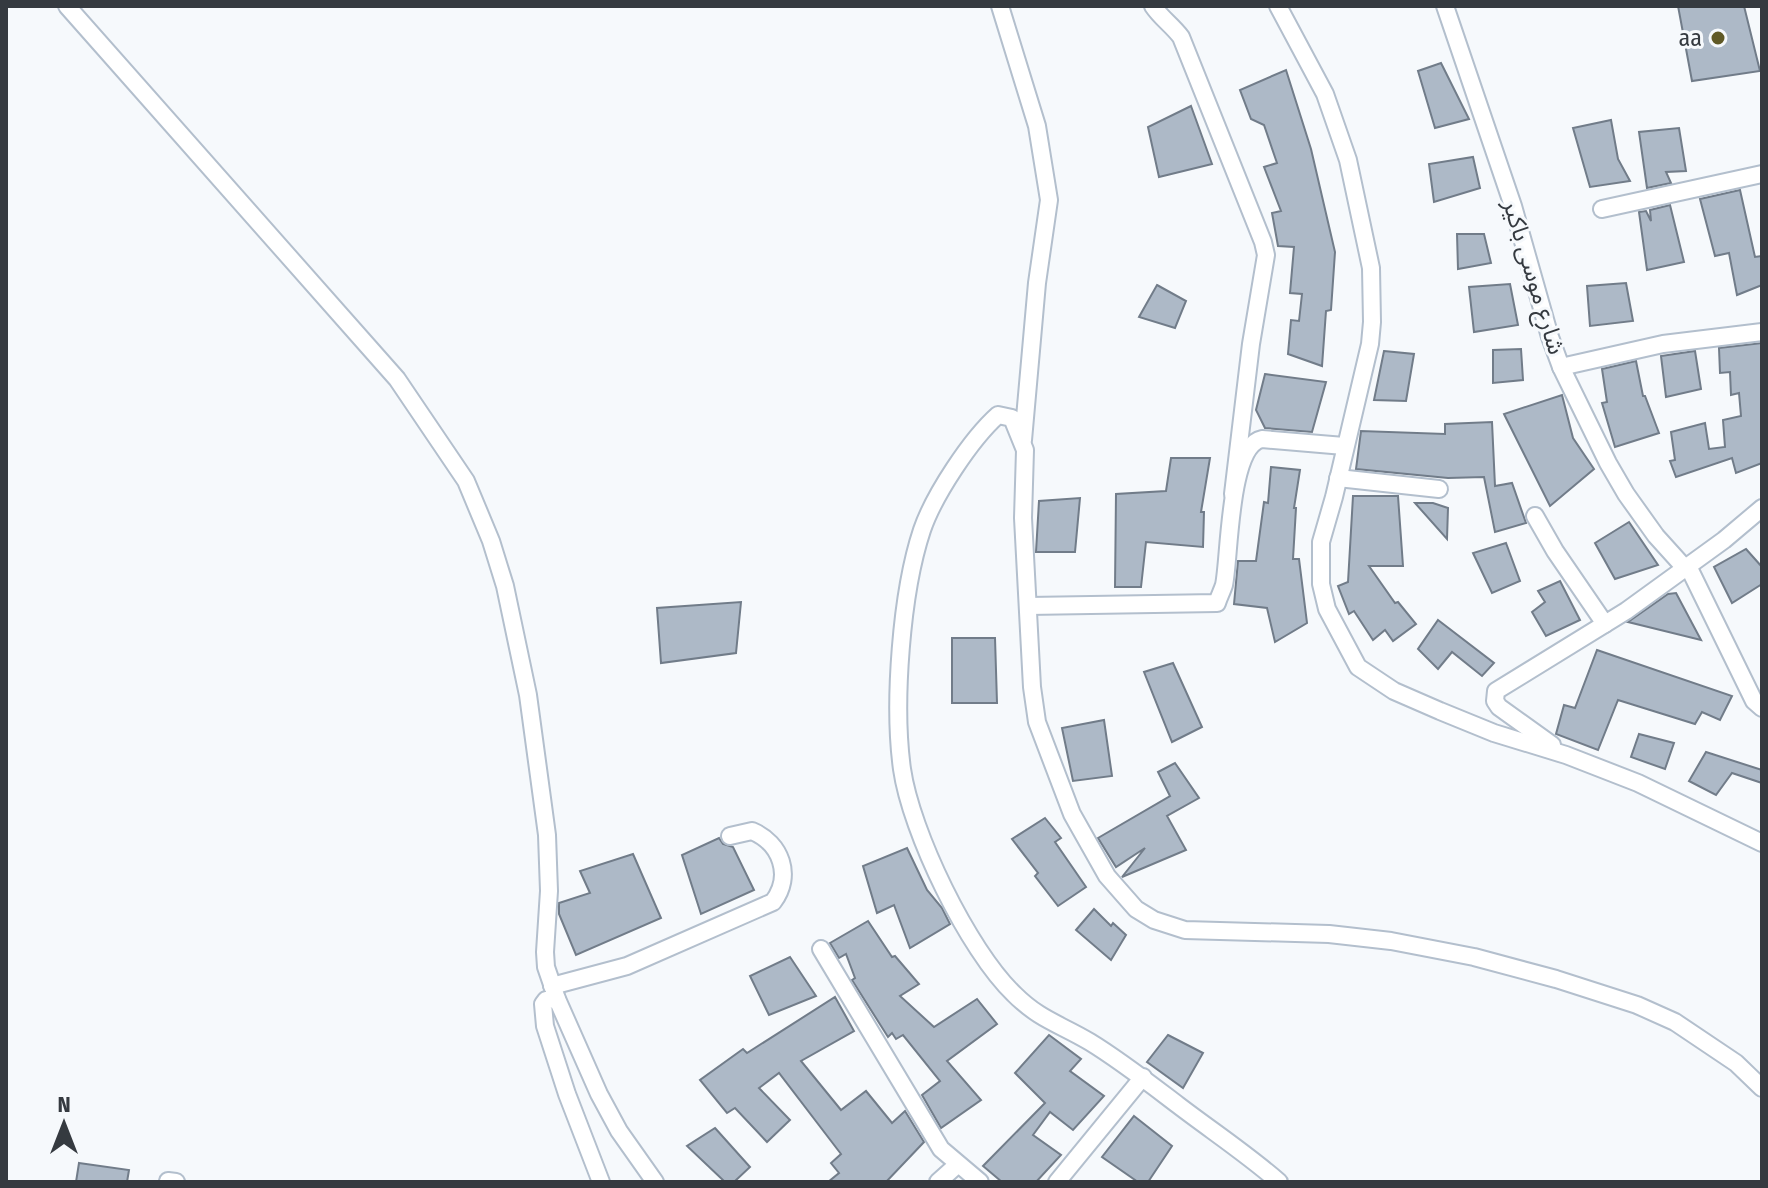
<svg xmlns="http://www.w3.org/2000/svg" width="1768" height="1188" font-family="'Fira Sans Condensed','Noto Sans Arabic',sans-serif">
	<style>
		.building { fill: #adb9c7; stroke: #717c89; stroke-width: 2 }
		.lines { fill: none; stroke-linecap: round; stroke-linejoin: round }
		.minor-casing { stroke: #b3bfcd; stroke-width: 20 }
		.minor { stroke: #fff; stroke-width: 16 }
		.poi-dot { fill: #605926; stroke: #f6f9fc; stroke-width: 3 }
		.labels { text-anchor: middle; stroke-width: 6; stroke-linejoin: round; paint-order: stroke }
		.poi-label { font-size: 24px; fill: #353a40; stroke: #f6f9fc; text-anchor: end }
		.street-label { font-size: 24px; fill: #353a40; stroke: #f6f9fc }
	</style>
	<rect width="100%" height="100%" fill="#f6f9fc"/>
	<!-- building -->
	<g class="building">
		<path d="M1678 6H1744L1760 71 1692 81Z"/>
		<path d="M1441 63 1469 119 1435 128 1418 71Z"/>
		<path d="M1286 70 1311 149 1335 252 1331 310 1326 311 1322 366 1288 354 1291 320 1299 321 1302 294 1290 293 1294 247 1278 246 1272 213 1281 211 1264 167 1277 163 1264 125 1251 119 1240 90Z"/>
		<path d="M1191 106 1212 164 1159 177 1148 127Z"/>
		<path d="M1611 120 1618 159 1630 181 1590 187 1573 128Z"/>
		<path d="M1679 128 1686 171 1666 172 1671 183 1647 188 1639 132Z"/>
		<path d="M1473 157 1480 188 1434 202 1429 164Z"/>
		<path d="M1740 190 1755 257 1762 256V285L1737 295 1729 253 1715 256 1700 199Z"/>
		<path d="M1670 205 1684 262 1647 270 1639 212 1646 211 1651 221 1650 210Z"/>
		<path d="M1457 234H1484L1491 263 1458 269Z"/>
		<path d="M1626 283 1633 321 1590 326 1587 286Z"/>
		<path d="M1510 284 1518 325 1474 332 1469 287Z"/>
		<path d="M1157 285 1186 301 1175 328 1139 317Z"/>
		<path d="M1762 343V463L1736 473 1732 458 1676 477 1670 461 1675 460 1671 432 1705 423 1709 449 1725 447 1723 420 1741 416 1739 393 1731 395 1730 372 1720 373 1719 348Z"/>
		<path d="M1521 349 1523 380 1493 383V350Z"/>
		<path d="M1384 351 1414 354 1406 401 1374 400Z"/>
		<path d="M1695 351 1701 389 1666 397 1661 356Z"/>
		<path d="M1636 361 1643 396H1645L1659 433 1615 447 1602 403 1607 402 1602 369Z"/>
		<path d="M1265 374 1326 382 1312 432 1265 428 1256 410Z"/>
		<path d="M1562 395 1573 438 1594 469 1550 506 1504 414Z"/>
		<path d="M1492 422 1495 486 1512 483 1526 523 1495 532 1484 477 1448 478 1356 469 1361 431 1445 434V424Z"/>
		<path d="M1171 458H1210L1201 512H1204L1203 547 1146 542 1141 587H1115L1116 494 1166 491Z"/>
		<path d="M1271 467 1300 470 1294 508H1296L1293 559H1299L1307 623 1275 642 1267 608 1234 604 1238 561H1256L1264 502 1268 503Z"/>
		<path d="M1353 496H1398L1403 566H1369L1395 603 1398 602 1416 624 1393 641 1385 630 1373 640 1354 611 1349 614 1338 586 1348 582Z"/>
		<path d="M1080 498 1075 552H1036L1039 501Z"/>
		<path d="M1415 503H1433L1448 508 1447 539Z"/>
		<path d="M1629 522 1658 565 1615 579 1595 543Z"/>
		<path d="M1506 543 1520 581 1492 593 1473 553Z"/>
		<path d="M1746 549 1762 567V584L1732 603 1714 567Z"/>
		<path d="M1560 581 1580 620 1546 636 1532 612 1545 602 1538 591Z"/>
		<path d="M1676 593 1701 640 1628 622 1668 594Z"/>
		<path d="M741 602 736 653 661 663 657 608Z"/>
		<path d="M1438 620 1494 663 1482 676 1452 652 1438 669 1418 649Z"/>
		<path d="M952 638H995L997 703H952Z"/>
		<path d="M1597 650 1732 696 1720 720 1702 712 1695 724 1618 700 1598 750 1556 734 1564 705 1575 708Z"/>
		<path d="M1173 663 1202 727 1172 742 1144 672Z"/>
		<path d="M1104 720 1112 776 1073 781 1062 728Z"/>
		<path d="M1639 734 1674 743 1665 769 1631 757Z"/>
		<path d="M1706 752 1762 770V783L1732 773 1716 795 1689 781Z"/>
		<path d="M1175 763 1199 798 1167 816 1186 850 1122 877 1145 848 1116 867 1098 838 1170 796 1158 772Z"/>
		<path d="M1045 818 1061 838 1055 842 1086 887 1058 906 1035 876 1038 873 1012 839Z"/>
		<path d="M719 838 723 844 733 847 754 890 701 914 682 855Z"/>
		<path d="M907 848 927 890 942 908 950 924 910 948 894 905 877 913 863 866Z"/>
		<path d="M633 854 661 918 576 955 559 914V903L590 893 580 871Z"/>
		<path d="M1094 909 1111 926 1113 923 1126 935 1111 960 1076 930Z"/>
		<path d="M868 921 892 957 895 956 919 984 900 996 934 1027 977 999 997 1024 947 1061 981 1100 941 1128 922 1095 940 1081 903 1035 896 1039 892 1033 888 1037 852 980 855 978 846 954 839 958 830 943Z"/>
		<path d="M790 957 816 996 769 1015 750 976Z"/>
		<path d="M835 997 854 1031 801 1061 841 1110 866 1091 892 1123 905 1111 924 1142 886 1182H828L839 1173 831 1163 841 1154 779 1073 759 1088 790 1120 767 1142 735 1108 727 1113 700 1080 743 1049 747 1053Z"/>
		<path d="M1049 1035 1081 1059 1070 1071 1104 1096 1073 1130 1050 1112 1033 1135 1061 1155 1036 1182H1002L983 1166 1045 1103 1015 1073Z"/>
		<path d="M1168 1035 1203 1053 1183 1088 1147 1062Z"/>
		<path d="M1134 1116 1172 1146 1148 1182H1138L1102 1157Z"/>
		<path d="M715 1128 750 1167 734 1182H725L687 1146Z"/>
		<path d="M79 1163 129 1170 127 1182H76Z"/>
	</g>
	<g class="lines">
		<defs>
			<g id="minor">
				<path d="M67 6 397 379 466 481 491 541 505 586 528 695 547 835 549 891 545 952 546 967 557 999 599 1094 619 1131 655 1182"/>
				<path d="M1000 6 1037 126 1049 200 1037 283 1023 440"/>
				<path d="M1153 6C1161 18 1172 25 1181 37L1263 242 1266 255 1251 344 1233 494"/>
				<path d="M1278 6 1325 94 1348 160 1371 268 1372 322 1370 344 1334 497 1321 542V584L1327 609 1358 667 1394 691 1440 711 1494 733 1566 755 1638 783 1762 843"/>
				<path d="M1445 6 1513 206 1550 337 1561 367 1608 463 1626 494 1656 536 1684 567 1688 566"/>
				<path d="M1602 209 1762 174"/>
				<path d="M1561 367 1663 344 1762 332"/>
				<path d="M1338 478 1439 489"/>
				<path d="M1535 516 1555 551 1605 624"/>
				<path d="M1688 566 1754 701 1762 708"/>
				<path d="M1028 606 1217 603C1219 597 1222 591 1224 585 1230 558 1228 446 1262 439L1344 446"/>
				<path d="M1552 745 1499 707 1495 701 1496 691 1626 611 1724 540 1762 508"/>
				<path d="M821 949 941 1149 980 1182"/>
				<path d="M552 986 627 966 773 902C793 876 781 843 752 831L730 836"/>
				<path d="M557 999 546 1000 543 1004 545 1026 567 1094 601 1182"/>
				<path d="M168 1181 176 1182"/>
				<path d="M938 1182 957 1165"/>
				<path d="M1057 1182 1143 1077"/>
				<path d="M1279 1182C1247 1154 1212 1131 1178 1105 1149 1083 1121 1061 1090 1042 1060 1024 1040 1020 1014 994 968 950 911 832 902 769 893 704 901 593 922 530 934 495 971 439 998 415L1012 418 1025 450 1023 518 1032 687 1037 722 1072 814 1107 876 1136 909 1154 920 1185 930 1329 934 1391 941 1474 957 1556 979 1637 1005 1675 1022 1736 1063 1762 1088"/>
			</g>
		</defs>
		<!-- minor casing -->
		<use href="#minor" class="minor-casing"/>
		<!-- minor -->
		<use href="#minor" class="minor"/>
	</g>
	<!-- markers -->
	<circle class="poi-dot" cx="1718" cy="38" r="8"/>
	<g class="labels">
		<!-- poi labels -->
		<g class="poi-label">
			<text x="1702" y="46">aa</text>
		</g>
		<!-- street labels -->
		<g class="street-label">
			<text transform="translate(1534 277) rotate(73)" y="8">شارع موسى باكير</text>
		</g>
	</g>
	<!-- border -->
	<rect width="1768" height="1188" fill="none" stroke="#353a40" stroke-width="16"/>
	<!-- north arrow -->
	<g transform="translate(64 1124)" stroke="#f6f9fc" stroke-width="6" paint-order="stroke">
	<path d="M0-6L14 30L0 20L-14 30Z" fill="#353a40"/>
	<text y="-12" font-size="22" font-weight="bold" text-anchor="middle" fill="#353a40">N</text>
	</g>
</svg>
